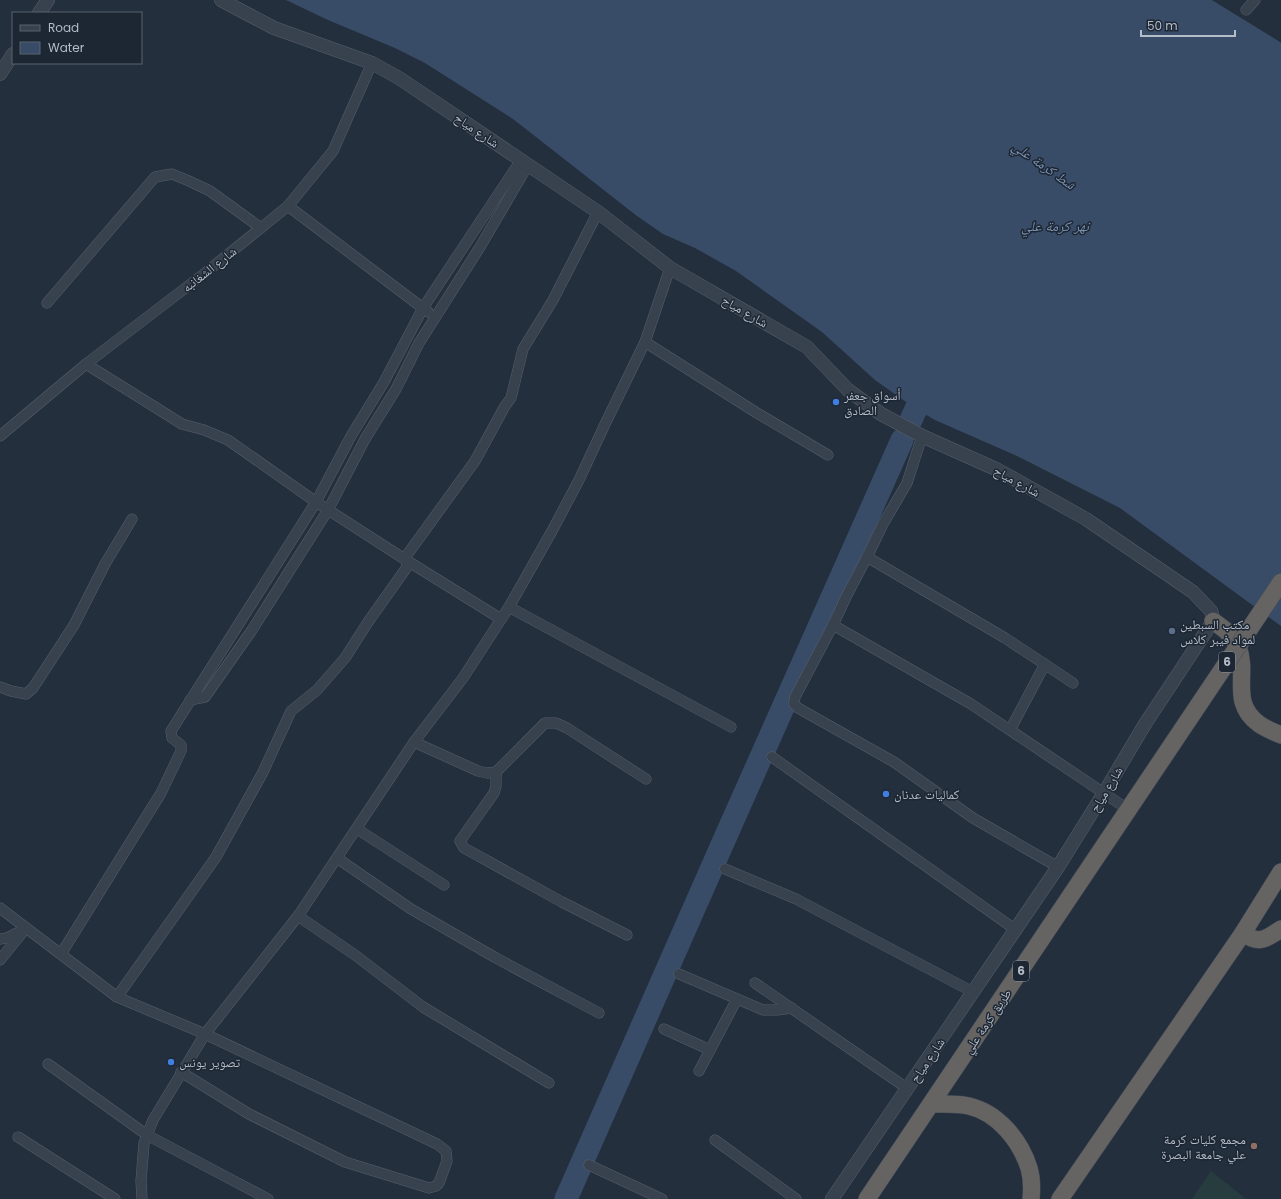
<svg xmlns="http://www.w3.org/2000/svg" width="1281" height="1199" font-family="Poppins,'Noto Naskh Arabic',sans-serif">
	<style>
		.green { fill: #263c3f }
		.water { fill: #394c67 }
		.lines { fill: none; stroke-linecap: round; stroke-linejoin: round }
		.stream { stroke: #394c67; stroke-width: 4 }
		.river { stroke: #394c67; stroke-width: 23 }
		.minor-casing { stroke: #565f6c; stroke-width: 11 }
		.tertiary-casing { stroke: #565f6c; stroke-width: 14 }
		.trunk-casing { stroke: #434c59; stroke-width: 18 }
		.minor { stroke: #38414e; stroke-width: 10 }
		.tertiary { stroke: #38414e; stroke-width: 13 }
		.trunk { stroke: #656462; stroke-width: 17 }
		.trunk-bridge-casing { stroke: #434c59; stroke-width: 18; stroke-linecap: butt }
		.trunk-bridge { stroke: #656462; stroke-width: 17 }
		.shop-dot { fill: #3f7fe0; stroke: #1d2633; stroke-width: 1.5 }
		.service-dot { fill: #5c6f8a; stroke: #1d2633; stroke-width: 1.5 }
		.education-dot { fill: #8d6e63; stroke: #1d2633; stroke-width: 1.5 }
		.labels { text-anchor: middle; stroke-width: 3; stroke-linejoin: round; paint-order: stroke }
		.shield { fill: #1d2633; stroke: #878f9c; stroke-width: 1 }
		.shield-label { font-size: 12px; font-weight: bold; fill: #b4bcc9 }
		.street-label { font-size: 13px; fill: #b4bcc9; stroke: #1d2633 }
		.poi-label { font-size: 13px; fill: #b4bcc9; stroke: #1d2633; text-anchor: start }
		.water-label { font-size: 14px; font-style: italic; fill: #7c92b1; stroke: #1d2633 }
	</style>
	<rect width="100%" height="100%" fill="#242f3e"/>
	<!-- green -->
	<path class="green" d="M1211 1171 1246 1199H1192Z"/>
	<!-- water -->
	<path class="water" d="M286 0H1208L1281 45V626L1120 508 1017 456 935 420 916 409 875 380 822 332 736 271 695 248 663 234 637 216 513 119 425 63 395 48 328 20Z"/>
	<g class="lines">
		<!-- stream -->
		<path class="stream" d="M1208 0 1281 45"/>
		<!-- river -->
		<g class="river">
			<path d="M911 420 916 409"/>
			<path d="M566 1199 729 829 902 440"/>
		</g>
		<defs>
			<g id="minor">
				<path d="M1246 10 1255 0"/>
				<path d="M288 206 428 312"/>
				<path d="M47 303 155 177 172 174 189 181 210 191 261 228"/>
				<path d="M645 342 757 413 828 455"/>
				<path d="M0 436 86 364 205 273 288 206 333 151 372 63"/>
				<path d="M922 436 907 483 883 524 867 557 847 595 833 625 795 697 794 704 798 708 894 762 973 818 1058 867"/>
				<path d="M867 557 1005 638 1073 683"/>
				<path d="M509 607 731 727"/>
				<path d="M501 619 406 560 316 502 351 436 384 382 423 308 521 160"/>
				<path d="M833 625 971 704 1129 810"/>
				<path d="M0 687 11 691 26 694 33 688 74 625 105 564 132 519"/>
				<path d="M190 700 205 697 252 630 328 510 365 439 396 389 419 343 480 247 528 165"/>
				<path d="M1010 730 1045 664"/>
				<path d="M414 742 478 771 487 773 496 772 545 723H556L567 728 646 779"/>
				<path d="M772 757 1016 930"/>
				<path d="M496 772V786L494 793 460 841 464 848 562 902 627 935"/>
				<path d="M357 829 444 885"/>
				<path d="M337 858 411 909 496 958 599 1013"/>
				<path d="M725 869 796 899 973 992"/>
				<path d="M0 908 117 997 205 1034 437 1144 446 1151 447 1161 439 1183 436 1186 429 1188 345 1162 249 1114 181 1072"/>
				<path d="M298 916 355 955 423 1007 549 1083"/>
				<path d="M0 939 7 938 21 931"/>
				<path d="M61 954 161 793 181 751V745L172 738 171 731 316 502 228 440 204 430 182 424 86 364"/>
				<path d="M0 960 26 928"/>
				<path d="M679 974 763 1010H777L792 1008"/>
				<path d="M755 983 908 1089"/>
				<path d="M117 997 216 857 263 772 291 711 317 690 345 658 368 622 407 567 406 560 407 555 475 461 505 406 511 398 523 349 553 300 598 212"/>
				<path d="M664 1029 710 1050"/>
				<path d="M48 1064 147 1135 268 1199"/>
				<path d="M699 1071 737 999"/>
				<path d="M18 1137 115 1199"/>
				<path d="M715 1140 796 1199"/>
				<path d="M589 1165 662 1199"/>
				<path d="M142 1199 141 1181 144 1143 153 1120 205 1034 298 916 414 742 463 678 509 607 552 531 579 480 606 422 645 342 670 268"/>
			</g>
			<g id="tertiary">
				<path d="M221 0 274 28 372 63 399 78 598 212 670 268 807 347 848 390 881 414 922 436 998 470 1086 519 1193 592 1211 611 1213 618V621L1145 724 1104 793 1058 867 832 1199"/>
				<path d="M39 13 48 0"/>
				<path d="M0 74 13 54"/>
			</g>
			<g id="trunk">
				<path d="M1213 621C1223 628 1233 635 1238 647 1249 674 1229 702 1259 724 1266 729 1274 732 1281 735"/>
				<path d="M1243 933C1259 945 1266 939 1281 929"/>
				<path d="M932 1104C944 1104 956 1103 969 1106 998 1113 1020 1140 1029 1168 1032 1178 1032 1189 1031 1199"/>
				<path d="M867 1199 1173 743"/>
				<path d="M1060 1199 1243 933 1281 872"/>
			</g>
		</defs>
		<!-- minor casing -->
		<use href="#minor" class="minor-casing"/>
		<!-- tertiary casing -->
		<use href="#tertiary" class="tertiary-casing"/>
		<!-- trunk casing -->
		<use href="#trunk" class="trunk-casing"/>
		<!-- minor -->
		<use href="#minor" class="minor"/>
		<!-- tertiary -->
		<use href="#tertiary" class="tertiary"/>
		<!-- trunk -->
		<use href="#trunk" class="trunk"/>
		<defs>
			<path id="trunk-bridge" d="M1173 743 1281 582"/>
		</defs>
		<!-- trunk-bridge casing -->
		<use href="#trunk-bridge" class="trunk-bridge-casing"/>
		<!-- trunk-bridge -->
		<use href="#trunk-bridge" class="trunk-bridge"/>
	</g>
	<!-- markers -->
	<g class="shop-dot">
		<circle cx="836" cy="402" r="4"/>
		<circle cx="886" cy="794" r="4"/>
		<circle cx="171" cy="1062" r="4"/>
	</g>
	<circle class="service-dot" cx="1172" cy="631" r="4"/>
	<circle class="education-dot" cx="1254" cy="1146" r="4"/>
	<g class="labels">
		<!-- shield labels -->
		<g class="shield">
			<rect x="1219" y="652" width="16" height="20" rx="3"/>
			<rect x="1013" y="961" width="16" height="20" rx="3"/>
		</g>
		<g class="shield-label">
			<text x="1227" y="666">6</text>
			<text x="1021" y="975">6</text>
		</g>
		<!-- street labels -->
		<g class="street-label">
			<text transform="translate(477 130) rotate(34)" y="5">شارع مياح</text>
			<text transform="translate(209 269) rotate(-38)" y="5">شارع الشغانبه</text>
			<text transform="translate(745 311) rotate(30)" y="5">شارع مياح</text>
			<text transform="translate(1017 481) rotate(28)" y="5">شارع مياح</text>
			<text transform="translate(1106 789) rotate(-59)" y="5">شارع مياح</text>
			<text transform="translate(987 1021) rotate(-56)" y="5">طريق كرمة علي</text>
			<text transform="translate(927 1060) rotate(-56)" y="5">شارع مياح</text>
		</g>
		<!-- poi labels -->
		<g class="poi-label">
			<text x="844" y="400">أسواق جعفر<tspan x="844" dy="15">الصادق</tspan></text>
			<text x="1180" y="629">مكتب السبطين<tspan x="1180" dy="15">لمواد فيبر كلاس</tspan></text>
			<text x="894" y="799">كماليات عدنان</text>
			<text x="179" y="1067">تصوير يونس</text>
			<text x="1246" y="1144" text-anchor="end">مجمع كليات كرمة<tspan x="1246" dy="15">علي جامعة البصرة</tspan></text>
		</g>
		<!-- water labels -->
		<g class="water-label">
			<text transform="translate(1044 165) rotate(35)" y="5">شط كرمة علي</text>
			<text x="1055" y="231">نهر كرمة علي</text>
		</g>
	</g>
	<!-- legend -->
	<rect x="12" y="12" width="130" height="52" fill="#1d2633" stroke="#59626f"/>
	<rect x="20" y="25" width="20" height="6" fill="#38414e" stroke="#59626f"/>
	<text x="48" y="32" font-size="12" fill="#b4bcc9">Road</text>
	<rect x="20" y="42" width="20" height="12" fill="#394c67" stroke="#59626f"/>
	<text x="48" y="52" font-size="12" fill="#b4bcc9">Water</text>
	<!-- scale -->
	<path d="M1141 30v6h94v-6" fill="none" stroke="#b4bcc9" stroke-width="2"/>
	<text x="1147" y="30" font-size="12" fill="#b4bcc9" stroke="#1d2633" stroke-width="3" paint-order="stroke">50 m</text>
</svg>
